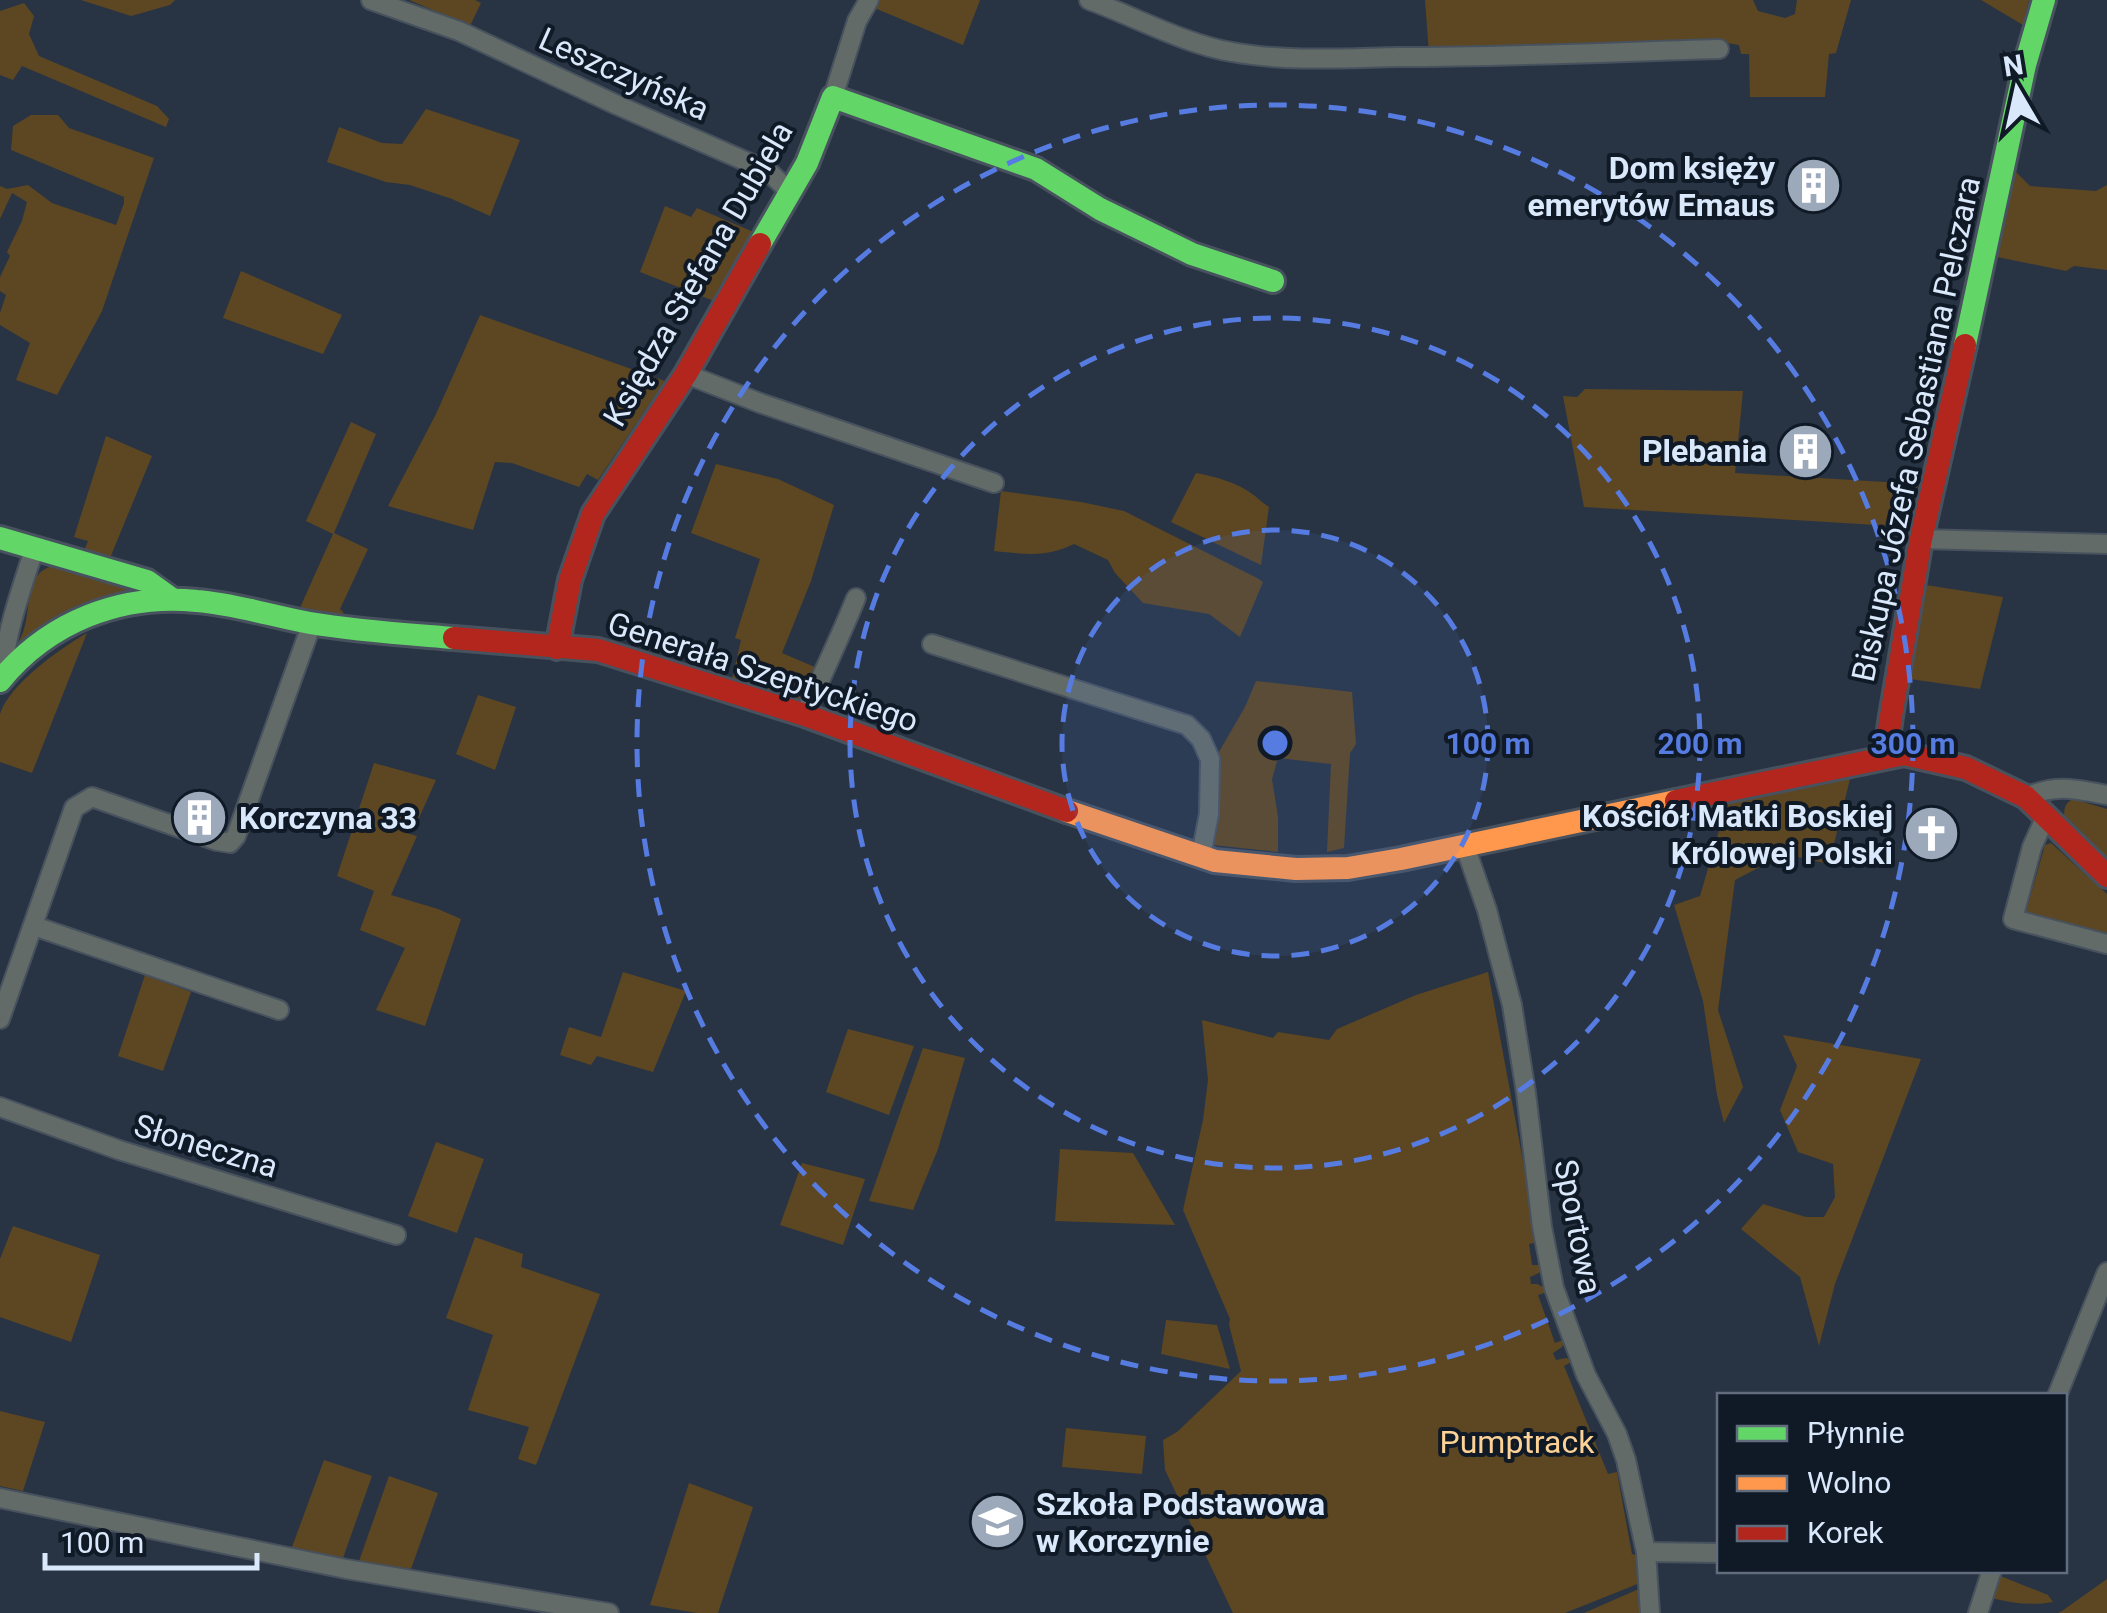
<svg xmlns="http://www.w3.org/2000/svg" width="2107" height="1613" font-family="Roboto,sans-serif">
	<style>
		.green { fill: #5d4622 }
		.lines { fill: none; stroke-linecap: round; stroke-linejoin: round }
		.street-casing { stroke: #47525e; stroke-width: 22 }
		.fast-casing { stroke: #47525e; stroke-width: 28 }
		.slow-casing { stroke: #47525e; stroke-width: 28 }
		.jam-casing { stroke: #47525e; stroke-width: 28 }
		.street { stroke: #626b67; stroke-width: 18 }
		.fast { stroke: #63d668; stroke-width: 22 }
		.slow { stroke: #ff974d; stroke-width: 22 }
		.jam { stroke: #b3261e; stroke-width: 22 }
		.ring { fill: none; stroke: #567ce2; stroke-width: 5; stroke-dasharray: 18 12 }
		.labels { text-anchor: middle; stroke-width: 8; stroke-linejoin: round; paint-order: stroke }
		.street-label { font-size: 32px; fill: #dae8fb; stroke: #101a27 }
		.poi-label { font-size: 32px; font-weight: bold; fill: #dae8fb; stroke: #101a27; text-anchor: end }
		.park-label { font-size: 32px; fill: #fdd296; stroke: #101a27 }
		.centre { fill: #567ce2; stroke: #101a27; stroke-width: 5 }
		.ring-label { font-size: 30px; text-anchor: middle; font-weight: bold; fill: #567ce2; stroke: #101a27; stroke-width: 8; stroke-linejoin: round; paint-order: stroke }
	</style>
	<rect width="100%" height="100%" fill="#283443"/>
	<!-- green -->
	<g class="green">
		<path d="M81 0H175L170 5 131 16Z"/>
		<path d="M409 0H475L481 3 470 26Z"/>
		<path d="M876 0H980L963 45 872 7Z"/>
		<path d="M1425 0H1753L1758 11 1785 18 1795 14 1797 0H1851L1836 53 1829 54 1825 97H1750L1749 54H1741L1739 45 1727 43 1429 54Z"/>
		<path d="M1981 0H2029L2023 25Z"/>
		<path d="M24 3 34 16 29 34 39 56 157 106 169 119 166 127 22 66 13 80 0 75V11Z"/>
		<path d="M426 109 520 140 490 216 452 199 410 185 386 182 327 162 339 127 382 143 402 144Z"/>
		<path d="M31 115H58L69 128 154 158 102 311 57 395 16 380 30 343 0 325V313L6 295 0 291V277L10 256 7 252 22 221 27 202 12 193 0 219V186L7 189 28 185 52 203 116 225 124 203V197L11 150 13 126Z"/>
		<path d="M2015 171 2030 186 2096 191 2107 185V270L2074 266 2066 271 1997 257Z"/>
		<path d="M665 206 691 217 697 208 756 233 714 301 640 272Z"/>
		<path d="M241 271 342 315 323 354 223 318Z"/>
		<path d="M480 315 665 381 598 480 587 474 579 487 512 463 495 462 473 530 388 506 436 414Z"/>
		<path d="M1585 389 1743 391 1735 473 1918 484 1908 527 1584 507 1563 396 1577 397Z"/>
		<path d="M351 422 376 434 334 533 368 549 340 609 344 613 333 617 299 610 333 534 306 521Z"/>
		<path d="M106 436 152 456 110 558 84 551 88 541 74 537Z"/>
		<path d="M716 464 778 479 834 505 811 581 782 653 817 668 802 703 732 679 741 640 735 638 760 559 691 533Z"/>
		<path d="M1196 473C1217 477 1239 483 1255 496 1260 500 1264 504 1269 507L1261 565 1171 522Z"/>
		<path d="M1001 491 1081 502 1124 511 1257 578 1263 582 1240 637 1209 614 1143 603 1115 573 1108 560 1074 544C1046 558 1024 554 994 551Z"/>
		<path d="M57 565 135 586 137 591 20 644 19 641C35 616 19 571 57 565Z"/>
		<path d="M1926 585 2003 597 1980 689 1910 679Z"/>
		<path d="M87 633 32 773 0 762C0 748 0 728 0 714 9 684 61 648 87 633Z"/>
		<path d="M1256 681 1352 692 1356 744 1350 753 1344 848 1327 852 1331 764 1278 758 1272 779 1278 817V852L1213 845 1218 816 1216 757 1245 707Z"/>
		<path d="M478 695 516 707 495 770 456 754Z"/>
		<path d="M374 763 436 780 419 818H415L406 833 417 836 391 895 438 909 461 919 425 1026 376 1010 405 948 360 930 374 891 337 876Z"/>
		<path d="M1851 775 1829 864 1785 854 1735 880 1718 1010 1743 1087 1724 1123 1717 1095 1703 1001 1674 905 1700 896 1727 803Z"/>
		<path d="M2073 799 2107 809V860L2064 817C2064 808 2065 803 2073 799Z"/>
		<path d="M2051 843 2107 894V933L2029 914 2026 911 2045 845Z"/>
		<path d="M623 972 686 991 653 1072 597 1056 591 1065 560 1055 569 1027 601 1037Z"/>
		<path d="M1488 972 1538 1242 1529 1244 1532 1265H1541L1542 1269 1539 1273 1530 1277 1531 1284H1537L1547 1289V1292L1538 1295 1555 1343 1563 1340 1564 1342 1562 1347 1553 1353 1556 1360 1566 1358 1573 1361 1564 1366 1608 1474 1617 1472 1632 1554 1636 1555 1640 1583 1565 1613H1233L1165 1470 1163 1440 1177 1432 1241 1371 1229 1325 1230 1319 1183 1210 1203 1120 1208 1080 1202 1020 1273 1038 1278 1032 1329 1040 1337 1029 1416 995Z"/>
		<path d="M145 975 191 992 163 1071 118 1056Z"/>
		<path d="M848 1029 914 1046 889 1115 826 1092Z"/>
		<path d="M1783 1035 1921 1059 1835 1284 1819 1346 1800 1277 1741 1229 1763 1204 1806 1217H1824L1835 1197 1833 1164 1798 1152 1780 1110 1797 1066Z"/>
		<path d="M923 1048 965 1058 938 1149 913 1210 869 1201Z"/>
		<path d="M436 1142 484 1159 457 1233 408 1216Z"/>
		<path d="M1060 1149 1133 1153 1175 1225 1055 1221Z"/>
		<path d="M802 1163 865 1179 843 1245 780 1225Z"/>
		<path d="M13 1226 100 1255 71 1342 0 1317V1259Z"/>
		<path d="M475 1237 523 1254 521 1267 600 1294 536 1465 518 1459 529 1427 468 1410 493 1335 446 1318Z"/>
		<path d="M1166 1320 1217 1325 1230 1369 1161 1354Z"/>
		<path d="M0 1411 45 1422 23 1491 0 1486Z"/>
		<path d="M1066 1428 1146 1436 1142 1474 1062 1467Z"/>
		<path d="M324 1460 372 1476 343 1558 292 1547Z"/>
		<path d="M389 1476 438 1493 411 1569 359 1561Z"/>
		<path d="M689 1483 753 1507 718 1613H697L650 1605Z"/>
		<path d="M1998 1575 2048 1595 2053 1602C2031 1606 2012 1603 1991 1598Z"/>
		<path d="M2107 1579V1613H2058L2062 1611Z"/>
		<path d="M1641 1588 1644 1613H1584Z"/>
	</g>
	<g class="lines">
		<defs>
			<g id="street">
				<path d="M371 0 459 31 617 105 768 171 790 192"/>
				<path d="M1089 0C1133 16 1187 45 1232 52 1287 62 1344 58 1399 57 1506 57 1612 52 1719 49"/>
				<path d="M833 97 857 21 869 0"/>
				<path d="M686 374 760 403 994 483"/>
				<path d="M1921 539 2107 544"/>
				<path d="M932 644 1187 725 1201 739 1210 759 1209 814 1201 856"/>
				<path d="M5 674C0 648 25 578 34 550"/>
				<path d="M805 715C821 676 840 638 856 598"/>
				<path d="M2026 797C2056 784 2075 789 2107 795"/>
				<path d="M2046 816 2032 847 2013 919 2107 944"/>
				<path d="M1465 846 1487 910 1512 1005 1526 1093 1542 1227 1554 1288 1586 1375 1617 1434 1626 1460 1646 1552 1650 1613"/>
				<path d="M34 926 279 1010"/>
				<path d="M0 1019 74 808 92 797 217 841 230 843 236 836 312 623"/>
				<path d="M0 1107 119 1150 396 1235"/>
				<path d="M2057 1396 2107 1272"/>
				<path d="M0 1498 346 1569 609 1613"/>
				<path d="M1646 1552 1720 1553"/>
				<path d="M1978 1613 1992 1570"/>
			</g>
			<g id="fast">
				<path d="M760 244 807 163 833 97 1036 169 1100 209 1192 254 1273 281"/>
				<path d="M1965 345 2025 65 2044 0"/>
				<path d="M0 538 147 581 172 599"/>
				<path d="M0 681C48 622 121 593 197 601 235 604 272 616 310 623 357 631 406 634 454 638"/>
			</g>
			<path id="slow" d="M1067 811 1215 861 1296 869 1348 868 1401 859 1676 801"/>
			<g id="jam">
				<path d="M454 638 598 650 805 715 1067 811"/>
				<path d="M557 648 570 580 593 514 686 374 760 244"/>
				<path d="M1888 757 1887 745 1891 716 1921 539 1965 345"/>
				<path d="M1676 801 1904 754 1966 768 2026 797 2107 876"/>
			</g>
		</defs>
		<!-- street casing -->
		<use href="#street" class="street-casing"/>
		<!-- fast casing -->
		<use href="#fast" class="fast-casing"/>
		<!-- slow casing -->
		<use href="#slow" class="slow-casing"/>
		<!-- jam casing -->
		<use href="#jam" class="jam-casing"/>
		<!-- street -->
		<use href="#street" class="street"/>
		<!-- fast -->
		<use href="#fast" class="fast"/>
		<!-- slow -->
		<use href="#slow" class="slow"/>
		<!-- jam -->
		<use href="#jam" class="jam"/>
	</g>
	<!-- distance rings -->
	<circle cx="1275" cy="743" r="213" fill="#567ce2" fill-opacity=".12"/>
	<g class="ring">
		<circle cx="1275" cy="743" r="213"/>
		<circle cx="1275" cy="743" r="425"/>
		<circle cx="1275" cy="743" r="638"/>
	</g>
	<!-- icons -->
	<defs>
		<symbol id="building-disc" viewBox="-11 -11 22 22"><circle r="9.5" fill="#9ca9bb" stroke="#101a27"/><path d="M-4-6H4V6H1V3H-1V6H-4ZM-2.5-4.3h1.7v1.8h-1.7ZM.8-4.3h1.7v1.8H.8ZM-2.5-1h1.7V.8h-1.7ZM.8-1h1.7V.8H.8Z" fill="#fff"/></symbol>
		<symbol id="church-disc" viewBox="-11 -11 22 22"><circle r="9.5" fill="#9ca9bb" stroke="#101a27"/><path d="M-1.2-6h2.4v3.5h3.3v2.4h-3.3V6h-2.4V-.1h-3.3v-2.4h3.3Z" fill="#fff"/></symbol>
		<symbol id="school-disc" viewBox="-11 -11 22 22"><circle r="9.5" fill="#9ca9bb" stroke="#101a27"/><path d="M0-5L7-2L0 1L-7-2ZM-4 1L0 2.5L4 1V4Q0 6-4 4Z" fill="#fff"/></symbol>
	</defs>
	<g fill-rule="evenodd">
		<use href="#building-disc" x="1782" y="154" width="63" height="63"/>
		<use href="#building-disc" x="1774" y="420" width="63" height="63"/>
		<use href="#building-disc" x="168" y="786" width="63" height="63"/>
		<use href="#church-disc" x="1900" y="802" width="63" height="63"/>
		<use href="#school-disc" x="966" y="1490" width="63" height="63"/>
	</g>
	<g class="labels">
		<!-- street labels -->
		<g class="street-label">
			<text transform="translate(624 74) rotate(24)" y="11">Leszczyńska</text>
			<text transform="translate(698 274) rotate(-60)" y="11">Księdza Stefana Dubiela</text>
			<text transform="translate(1916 429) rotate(-78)" y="11">Biskupa Józefa Sebastiana Pelczara</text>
			<text transform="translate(763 672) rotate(18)" y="11">Generała Szeptyckiego</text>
			<text transform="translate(206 1146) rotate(17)" y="11">Słoneczna</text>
			<text transform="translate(1578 1227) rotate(79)" y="11">Sportowa</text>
		</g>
		<!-- poi labels -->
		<g class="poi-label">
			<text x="1775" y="179">Dom księży<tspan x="1775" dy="37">emerytów Emaus</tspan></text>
			<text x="1767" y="462">Plebania</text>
			<text x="1893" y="827">Kościół Matki Boskiej<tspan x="1893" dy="37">Królowej Polski</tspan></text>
			<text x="239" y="829" text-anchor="start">Korczyna 33</text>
			<text x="1036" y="1515" text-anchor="start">Szkoła Podstawowa<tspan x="1036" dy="37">w Korczynie</tspan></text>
		</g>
		<!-- park labels -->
		<g class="park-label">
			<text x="1517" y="1453">Pumptrack</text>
		</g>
	</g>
	<circle cx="1275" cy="743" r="15" class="centre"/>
	<g class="ring-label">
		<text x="1488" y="754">100 m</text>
		<text x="1700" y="754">200 m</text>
		<text x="1913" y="754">300 m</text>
	</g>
	<!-- legend -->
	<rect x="1717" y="1393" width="350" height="180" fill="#101a27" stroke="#616c7c" stroke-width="2.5"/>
	<rect x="1737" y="1426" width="50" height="15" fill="#63d668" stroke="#616c7c" stroke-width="2.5"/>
	<text x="1807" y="1443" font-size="30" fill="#dae8fb">Płynnie</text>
	<rect x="1737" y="1476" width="50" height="15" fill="#ff974d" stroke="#616c7c" stroke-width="2.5"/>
	<text x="1807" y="1493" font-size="30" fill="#dae8fb">Wolno</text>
	<rect x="1737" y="1526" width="50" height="15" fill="#b3261e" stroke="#616c7c" stroke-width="2.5"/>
	<text x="1807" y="1543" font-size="30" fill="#dae8fb">Korek</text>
	<!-- north arrow -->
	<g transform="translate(2017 90) rotate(351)" stroke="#101a27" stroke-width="8" paint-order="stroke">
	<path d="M0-8L18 38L0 25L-18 38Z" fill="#dae8fb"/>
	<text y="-15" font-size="28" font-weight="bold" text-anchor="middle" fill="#dae8fb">N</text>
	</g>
	<!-- scale -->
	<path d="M45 1553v15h212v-15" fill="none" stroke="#dae8fb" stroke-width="5"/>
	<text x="60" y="1553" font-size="30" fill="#dae8fb" stroke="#101a27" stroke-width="8" paint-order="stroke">100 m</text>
</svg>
